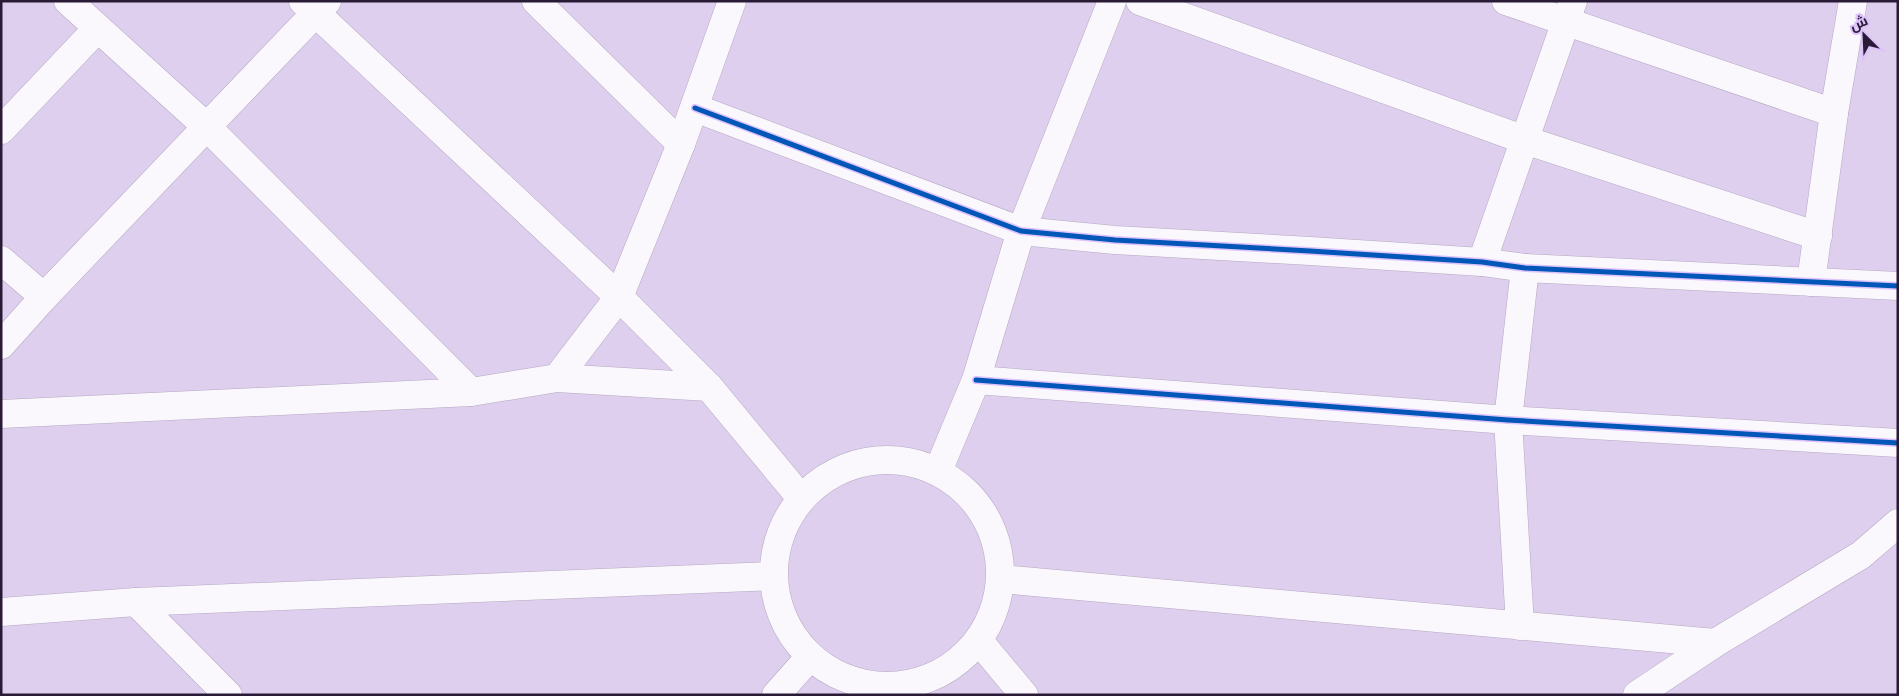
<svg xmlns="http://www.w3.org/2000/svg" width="1899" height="696" font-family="Roboto,Cairo,sans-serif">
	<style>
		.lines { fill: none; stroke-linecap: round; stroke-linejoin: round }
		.minor-casing { stroke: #b5a8c3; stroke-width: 29 }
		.minor { stroke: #faf8fc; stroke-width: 28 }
		.cycleway-casing { stroke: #ddc2fb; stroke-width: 8 }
		.cycleway { stroke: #0057b8; stroke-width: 5 }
	</style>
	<rect width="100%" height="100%" fill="#decfee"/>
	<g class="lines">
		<defs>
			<g id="minor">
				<path d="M68 1 208 128 471 392"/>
				<path d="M303 1 619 297 709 387 801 498"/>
				<path d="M536 1 681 144"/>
				<path d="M1140 1 1525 140 1818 236"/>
				<path d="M1506 1 1834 113"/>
				<path d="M695 108 1021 231 1115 240 1310 251 1482 262 1525 268 1898 286"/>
				<path d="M1 130 97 29"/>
				<path d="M1 260 44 297"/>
				<path d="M1482 262 1573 1"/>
				<path d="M1811 282 1834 113 1853 1"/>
				<path d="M1 345 44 297 327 1"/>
				<path d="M557 378 619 297 681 144 732 1"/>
				<path d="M976 380 1508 420 1898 443"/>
				<path d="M1 414 471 392 557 378 709 387"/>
				<circle cx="887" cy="573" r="113"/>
				<path d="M938 471 976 380 1021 231 1112 1"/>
				<path d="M1001 579 1715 643"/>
				<path d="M136 602 228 695"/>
				<path d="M1 612 136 602 773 576"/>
				<path d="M1520 626 1508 420 1525 268"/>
				<path d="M979 641 1024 695"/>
				<path d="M776 695 809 658"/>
				<path d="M1637 695 1715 643 1861 555 1898 523"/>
			</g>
		</defs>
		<!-- minor casing -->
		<use href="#minor" class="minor-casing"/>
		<!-- minor -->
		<use href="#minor" class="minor"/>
		<defs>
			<g id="cycleway">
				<path d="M695 108 1021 231 1115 240 1310 251 1482 262 1525 268 1898 286"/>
				<path d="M976 380 1508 420 1898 443"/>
			</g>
		</defs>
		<!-- cycleway casing -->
		<use href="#cycleway" class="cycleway-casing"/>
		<!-- cycleway -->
		<use href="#cycleway" class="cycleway"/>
	</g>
	<!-- border -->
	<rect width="1899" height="696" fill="none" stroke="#291b36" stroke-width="5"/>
	<!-- north arrow -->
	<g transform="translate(1864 35) rotate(336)" stroke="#ddc2fb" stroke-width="4" paint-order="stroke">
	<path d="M0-4L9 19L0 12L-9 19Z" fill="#291b36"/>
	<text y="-8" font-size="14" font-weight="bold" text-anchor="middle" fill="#291b36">ش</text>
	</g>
</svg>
